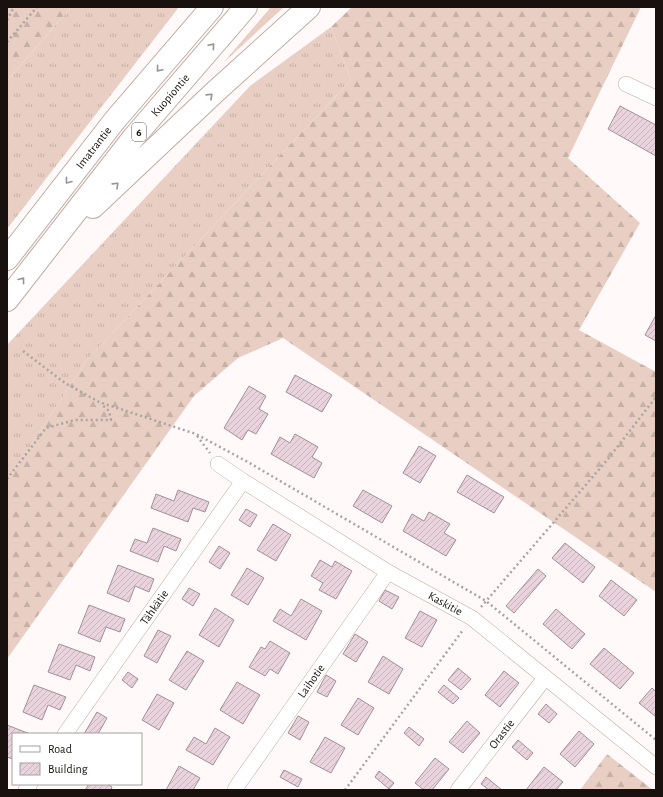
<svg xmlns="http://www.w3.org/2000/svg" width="663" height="797" font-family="'Alegreya Sans',sans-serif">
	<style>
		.grass { fill: url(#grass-tufts) }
		.forest { fill: url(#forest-firs) }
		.building { fill: url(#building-hatch); stroke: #a38f97 }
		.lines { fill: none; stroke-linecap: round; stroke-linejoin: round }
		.street-casing { stroke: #c0aba3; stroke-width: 16 }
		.highway-casing { stroke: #c0aba3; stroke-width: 24 }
		.path { stroke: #aaa5a3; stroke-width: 2.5; stroke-dasharray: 2 3; stroke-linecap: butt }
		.street { stroke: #fff; stroke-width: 15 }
		.highway { stroke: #fff; stroke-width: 22 }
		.oneway { stroke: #979493 }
		.labels { text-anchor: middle; stroke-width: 4; stroke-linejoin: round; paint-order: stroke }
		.shield { fill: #fff; stroke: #5d5856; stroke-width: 1 }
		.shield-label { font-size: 11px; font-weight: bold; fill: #18110e }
		.street-label { font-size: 12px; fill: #18110e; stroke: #fff }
	</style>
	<defs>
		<pattern id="grass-tufts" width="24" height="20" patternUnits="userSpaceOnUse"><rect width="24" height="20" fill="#e9cec3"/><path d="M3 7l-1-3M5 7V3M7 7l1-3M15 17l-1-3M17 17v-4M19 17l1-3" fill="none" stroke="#c7b0a6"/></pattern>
		<pattern id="forest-firs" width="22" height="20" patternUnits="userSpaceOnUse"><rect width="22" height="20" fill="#e9cec3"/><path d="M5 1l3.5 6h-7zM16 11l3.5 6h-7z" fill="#c7b0a6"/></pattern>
		<pattern id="building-hatch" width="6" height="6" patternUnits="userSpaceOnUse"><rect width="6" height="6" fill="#e9d3dc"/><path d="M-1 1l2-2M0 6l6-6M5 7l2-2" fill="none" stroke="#c7b4bc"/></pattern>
	</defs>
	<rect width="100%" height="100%" fill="#fffaf9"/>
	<!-- grass -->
	<g class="grass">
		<path d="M71 7H179L7 229V81Z"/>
		<path d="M271 7H284L223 63Z"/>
		<path d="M331 27 351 80 86 361 7 482V345L250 86Z"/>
	</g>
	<!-- forest -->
	<g class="forest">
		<path d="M7 7H71L7 81Z"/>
		<path d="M352 7H641L568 158 640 223 579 330 656 372V592L283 338 238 358 194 396 7 659V482L86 361 351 80 331 27Z"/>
		<path d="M607 754 653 790H580Z"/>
	</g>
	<!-- building -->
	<g class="building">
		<path d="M620 106 656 125V156L608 129Z"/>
		<path d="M656 315V341L645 335Z"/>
		<path d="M295 375 332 395 322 412 286 392Z"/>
		<path d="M249 386 266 396 259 409 268 414 256 434 248 430 242 440 224 428Z"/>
		<path d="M295 434 318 447 312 457 322 463 314 478 271 454 280 437 290 443Z"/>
		<path d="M419 446 436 456 420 483 403 473Z"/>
		<path d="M467 475 504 497 494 513 457 492Z"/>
		<path d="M178 490 209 502 205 512 193 508 188 522 151 508 156 494 174 501Z"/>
		<path d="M363 490 392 506 382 523 353 506Z"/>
		<path d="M246 509 257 515 250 527 239 520Z"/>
		<path d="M429 512 450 524 444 533 456 540 446 556 403 531 412 514 424 521Z"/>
		<path d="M273 524 291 535 276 561 257 550Z"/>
		<path d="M153 528 181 539 176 551 164 546 158 562 130 551 135 539 147 543Z"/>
		<path d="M565 543 595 567 583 583 552 558Z"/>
		<path d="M219 546 230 553 220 569 209 562Z"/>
		<path d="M320 560 332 567 335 561 352 571 336 599 319 590 323 583 311 576Z"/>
		<path d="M118 565 154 579 149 592 135 586 129 602 107 593Z"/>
		<path d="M247 568 264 578 248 605 231 595Z"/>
		<path d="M538 569 546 576 514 613 506 606Z"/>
		<path d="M611 580 637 600 624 616 599 596Z"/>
		<path d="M189 588 200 594 193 606 182 599Z"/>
		<path d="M385 590 399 597 392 609 379 601Z"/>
		<path d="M301 599 322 611 306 640 273 621 280 609 291 616Z"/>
		<path d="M89 605 125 619 120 632 106 627 100 642 78 633Z"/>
		<path d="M215 608 234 620 219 647 199 635Z"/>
		<path d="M556 609 585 634 572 649 543 624Z"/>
		<path d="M420 611 437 620 422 647 405 638Z"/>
		<path d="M158 630 171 636 157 663 144 656Z"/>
		<path d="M355 634 368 642 356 662 343 654Z"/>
		<path d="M270 641 290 653 278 674 270 669 265 676 249 667 261 647 265 649Z"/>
		<path d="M59 644 95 657 90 671 76 665 70 680 48 672Z"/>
		<path d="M604 648 634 673 620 689 590 664Z"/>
		<path d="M187 651 204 661 186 690 169 680Z"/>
		<path d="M383 656 403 669 389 694 368 682Z"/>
		<path d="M458 668 471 679 461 690 448 680Z"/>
		<path d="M504 671 519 683 500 707 485 695Z"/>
		<path d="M128 672 138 679 132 688 122 680Z"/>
		<path d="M326 675 336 681 327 697 317 692Z"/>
		<path d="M237 682 260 695 243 724 220 710Z"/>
		<path d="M34 685 66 697 60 710 48 705 42 720 23 712Z"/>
		<path d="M444 685 459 698 453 704 438 692Z"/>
		<path d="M652 688 656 692V717L639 703Z"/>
		<path d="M157 694 174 703 159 730 142 720Z"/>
		<path d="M358 698 374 708 358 735 341 725Z"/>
		<path d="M546 704 557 714 549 723 538 714Z"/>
		<path d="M97 712 107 718 98 734H84Z"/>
		<path d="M298 716 309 722 300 740 288 733Z"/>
		<path d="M467 721 480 733 463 753 449 742Z"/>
		<path d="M7 725 30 734H13V759L7 757Z"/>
		<path d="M409 727 424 739 419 746 404 733Z"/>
		<path d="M215 728 230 737 213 765 186 750 194 737 206 744Z"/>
		<path d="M579 731 594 744 575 767 560 754Z"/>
		<path d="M325 737 345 748 331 773 310 762Z"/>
		<path d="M518 740 533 753 527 760 512 747Z"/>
		<path d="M435 758 449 769 432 790H424L415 783Z"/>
		<path d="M179 766 200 778 193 790H166Z"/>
		<path d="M544 767 563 782 556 790H526Z"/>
		<path d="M284 770 302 779 298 787 280 777Z"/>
		<path d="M379 771 394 783 389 789 375 777Z"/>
		<path d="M486 777 502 790H489L481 784Z"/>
		<path d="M89 784H107L112 787 111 790H85Z"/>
	</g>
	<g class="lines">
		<defs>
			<g id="street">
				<path d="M626 84 656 98"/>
				<path id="s1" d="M218 464 243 481 388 572 472 618 656 767"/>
				<path id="s2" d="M65 734 243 481"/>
				<path d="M26 790 30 784"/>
				<path id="s3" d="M235 790 239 783 388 572"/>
				<path id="s4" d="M458 790 545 678"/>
			</g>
			<g id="highway">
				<path d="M93 207 216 91 309 7"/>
				<path id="s5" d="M7 259 115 120 212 7"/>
				<path id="s6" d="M7 300 134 137 246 7"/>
			</g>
		</defs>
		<!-- street casing -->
		<use href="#street" class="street-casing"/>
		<!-- highway casing -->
		<use href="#highway" class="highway-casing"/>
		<!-- path -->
		<g class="path">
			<path d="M7 20 14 7"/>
			<path d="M7 42 37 7"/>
			<path d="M23 351 65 383 99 402 196 434 246 461 486 601 656 740"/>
			<path d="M197 436 210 453"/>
			<path d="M7 479 46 428 75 420H111L109 411 101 404"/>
			<path d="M481 607 608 459 656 397"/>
			<path d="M345 790 463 630"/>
		</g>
		<!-- street -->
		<use href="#street" class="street"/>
		<!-- highway -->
		<use href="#highway" class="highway"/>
	</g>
	<!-- one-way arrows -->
	<defs><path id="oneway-chevron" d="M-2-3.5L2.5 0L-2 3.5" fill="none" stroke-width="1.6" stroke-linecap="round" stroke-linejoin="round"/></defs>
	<g class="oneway">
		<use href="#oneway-chevron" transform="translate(212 46) rotate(-49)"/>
		<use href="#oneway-chevron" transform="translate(159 69) rotate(131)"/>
		<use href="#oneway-chevron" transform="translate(210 96) rotate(-44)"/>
		<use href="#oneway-chevron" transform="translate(68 181) rotate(128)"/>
		<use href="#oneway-chevron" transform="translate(116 185) rotate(-44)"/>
		<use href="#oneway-chevron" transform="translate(22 280) rotate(-52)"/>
	</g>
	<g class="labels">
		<!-- shield labels -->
		<rect class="shield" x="132" y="123" width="14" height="18" rx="3"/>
		<g class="shield-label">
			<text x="139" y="136">6</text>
		</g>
		<!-- street labels -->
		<g class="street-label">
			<text dy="4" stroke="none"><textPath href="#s6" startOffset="262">Kuopiontie</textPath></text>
			<text dy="4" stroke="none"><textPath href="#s5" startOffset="141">Imatrantie</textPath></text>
			<text dy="4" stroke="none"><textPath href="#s1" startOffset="267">Kaskitie</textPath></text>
			<text dy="4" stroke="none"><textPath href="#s2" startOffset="155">Tähkätie</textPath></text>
			<text dy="4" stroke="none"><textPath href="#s3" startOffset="133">Laihotie</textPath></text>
			<text dy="4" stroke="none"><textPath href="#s4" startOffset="71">Orastie</textPath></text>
		</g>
	</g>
	<!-- border -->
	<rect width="663" height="797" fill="none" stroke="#18110e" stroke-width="16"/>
	<!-- legend -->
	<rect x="12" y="733" width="130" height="52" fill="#ffffff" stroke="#a3a09f"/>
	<rect x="20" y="746" width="20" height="6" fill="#ffffff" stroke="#a3a09f"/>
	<text x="48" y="753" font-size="12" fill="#18110e">Road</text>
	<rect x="20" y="763" width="20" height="12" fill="url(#building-hatch)" stroke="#a3a09f"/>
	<text x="48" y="773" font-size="12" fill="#18110e">Building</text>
</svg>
